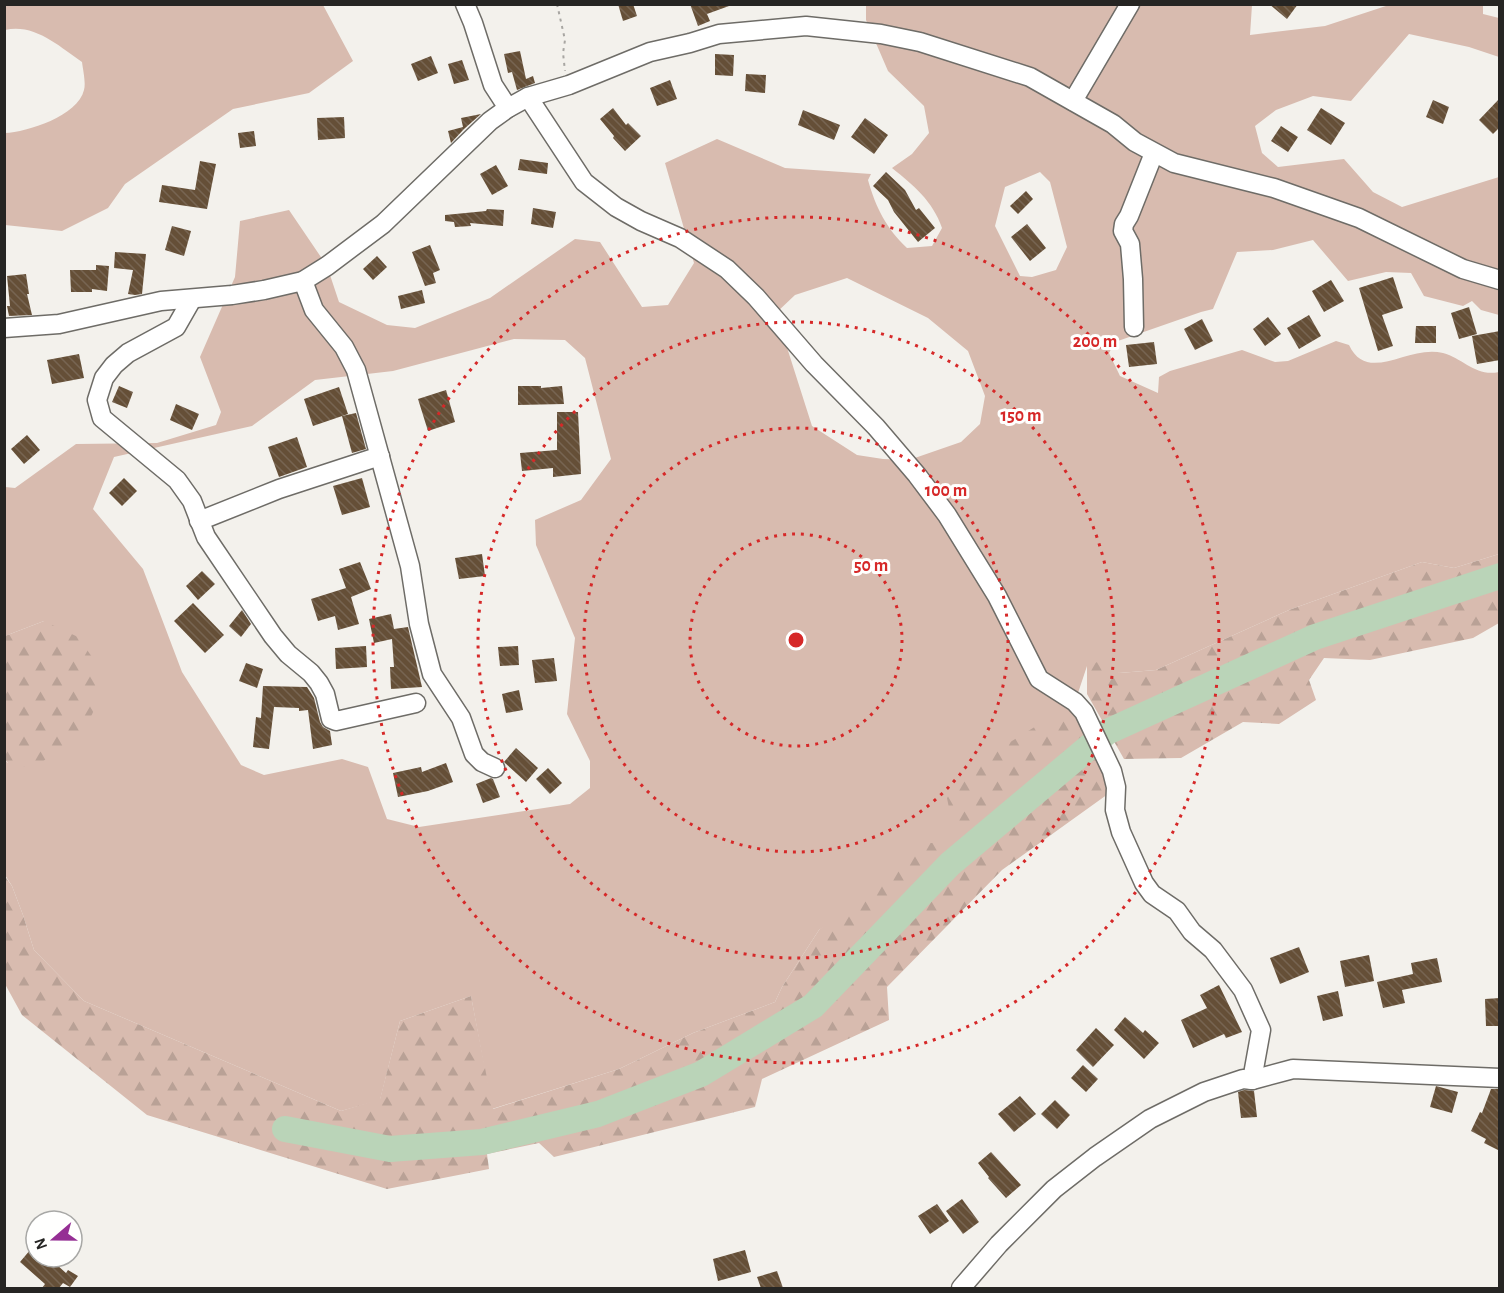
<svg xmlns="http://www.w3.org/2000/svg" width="1504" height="1293" font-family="'Alegreya Sans',sans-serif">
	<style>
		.grass { fill: #d8bbaf; fill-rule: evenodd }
		.forest { fill: url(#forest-firs) }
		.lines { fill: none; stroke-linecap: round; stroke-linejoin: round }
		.river { stroke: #bad4b8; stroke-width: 26 }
		.building { fill: url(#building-back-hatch) }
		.minor-casing { stroke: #6e6c67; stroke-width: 21 }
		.path { stroke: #a8a6a2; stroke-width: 2; stroke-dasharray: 3 4.5; stroke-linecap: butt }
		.minor { stroke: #fff; stroke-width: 18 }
		.ring { fill: none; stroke: #d62828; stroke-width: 3; stroke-dasharray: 3 6 }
		.centre { fill: #d62828; stroke: #fffffe; stroke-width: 3 }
		.ring-label { font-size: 18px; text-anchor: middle; font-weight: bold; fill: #d62828; stroke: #fffffe; stroke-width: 6; stroke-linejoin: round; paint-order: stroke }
	</style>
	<defs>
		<pattern id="forest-firs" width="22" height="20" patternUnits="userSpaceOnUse" patternTransform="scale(1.5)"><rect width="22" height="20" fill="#d8bbaf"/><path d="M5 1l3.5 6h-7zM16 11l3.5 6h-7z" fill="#b9a196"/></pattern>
		<pattern id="building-back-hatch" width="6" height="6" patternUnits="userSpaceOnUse" patternTransform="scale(1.5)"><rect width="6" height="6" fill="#654f37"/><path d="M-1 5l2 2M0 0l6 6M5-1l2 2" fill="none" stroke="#776552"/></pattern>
	</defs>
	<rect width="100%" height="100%" fill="#f3f1ec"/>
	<!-- grass -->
	<g class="grass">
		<path d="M5 4 323 5 353 61 309 93 233 109 125 184 108 208 62 231 5 225V133C27 132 78 116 84 90 86 83 83 70 82 62 59 46 34 23 5 30Z"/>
		<path d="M866 5H1252L1250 35 1325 26 1389 5H1483V14L1499 18V57L1469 47 1409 34 1351 101 1313 96 1276 110 1255 126 1262 153 1278 167 1344 159 1373 192 1402 207 1499 177V315L1481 310 1472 301 1463 306 1424 296 1411 273 1386 272 1348 281 1313 240 1273 250 1237 252 1213 309 1201 312 1115 342 1109 353 1120 376 1158 393 1159 377 1170 371 1242 350 1275 362 1288 361 1336 341 1349 345C1368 385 1408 344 1443 353 1464 359 1476 377 1499 372V554L1454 568 1422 562 1289 610 1156 670 1119 673 1087 666 1075 702 957 843 819 930 782 987 775 1002 693 1033 619 1069 492 1109 471 996 400 1021 380 1100 341 1111 84 1001 34 950 23 915 12 886 5 875 4 760 8 763 44 621 5 636V487L15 488 76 444 157 443 216 425 221 412 200 357 235 277 240 221 289 210 327 266 339 302 387 325 415 328 490 298 575 239 600 242 642 307 668 305 694 263 665 163 717 139 785 168 871 174 868 180C876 208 886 228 907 248L932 246 942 228C933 201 913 185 892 168L912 154 929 133 924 106 888 71 866 20ZM1040 172 1050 182 1067 247 1056 270 1032 277 1020 276 995 226 1005 187ZM847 278 928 318 968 351 985 396 980 424 961 442 909 460 883 459 857 455 812 426 776 313 795 295ZM514 339 565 340 585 358 611 459 581 500 535 520 536 545 575 638 567 714 590 761V788L570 804 419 827 387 819 368 767 342 759 264 775 241 765 182 672 143 569 93 509 114 457 252 426 315 380 393 371Z"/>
	</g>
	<!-- forest -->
	<g class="forest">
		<path d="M1499 554V623L1473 638 1370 660 1324 658 1309 680 1316 700 1279 724 1243 722 1181 758 1124 759 1087 694V666L1105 659 1119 673 1156 670 1289 610 1422 562 1454 568Z"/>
		<path d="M44 621 78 637 92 657 100 681 96 706 85 729 33 769 8 763 5 760V636Z"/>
		<path d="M1075 702 1099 752 1108 794 1002 870 887 987 889 1020 762 1079 755 1107 554 1157 539 1143 487 1154 489 1169 387 1189 147 1115 22 1015 5 984 4 875 12 886 23 915 34 950 84 1001 341 1111 380 1099 400 1021 471 996 493 1109 619 1069 693 1033 775 1002 782 987 819 930 920 843H956L944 783Z"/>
	</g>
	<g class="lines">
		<!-- river -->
		<path class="river" d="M285 1129 390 1149 482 1142 598 1114 701 1074 813 1006 950 864 1107 732 1315 637 1500 576"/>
	</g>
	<!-- building -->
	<g class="building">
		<path d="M618 4H633L637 16 623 21Z"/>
		<path d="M690 4H729V6L707 14 710 21 698 26Z"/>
		<path d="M1269 4H1298L1287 19Z"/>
		<path d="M520 51 526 79 533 76 535 83 517 90 512 72 508 73 504 54Z"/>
		<path d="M715 54 734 55 733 76 715 75Z"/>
		<path d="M431 56 438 73 418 81 411 64Z"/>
		<path d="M462 60 469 80 454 84 448 64Z"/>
		<path d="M746 74 766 75 765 93 745 91Z"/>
		<path d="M670 80 677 99 657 106 650 88Z"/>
		<path d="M1500 98V127L1493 134 1479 120Z"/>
		<path d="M1433 100 1449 107 1443 124 1426 117Z"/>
		<path d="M613 108 626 125 628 123 641 136 625 151 613 138 614 136 600 119Z"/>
		<path d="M1321 108 1345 123 1331 145 1307 130Z"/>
		<path d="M803 110 840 125 834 140 798 125Z"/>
		<path d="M481 114 464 129 451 143 448 131 463 127 461 118Z"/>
		<path d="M344 117 345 138 318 140 317 118Z"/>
		<path d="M865 118 888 135 874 154 851 137Z"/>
		<path d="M1281 126 1298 137 1288 152 1271 141Z"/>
		<path d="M254 131 256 146 240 148 238 133Z"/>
		<path d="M520 159 548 163 547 174 518 170Z"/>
		<path d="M200 161 216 164 207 209 159 202 162 185 195 190Z"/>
		<path d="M496 165 508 186 492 195 480 174Z"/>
		<path d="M886 172 905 190 916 210 919 208 935 228 918 242 894 212 888 200 873 186Z"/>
		<path d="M1026 191 1033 199 1018 214 1010 206Z"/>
		<path d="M533 208 556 212 553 228 531 224Z"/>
		<path d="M487 209 504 210 503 226 470 223 471 226 455 227 454 222 445 221V215L486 211Z"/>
		<path d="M1027 224 1046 248 1030 261 1011 237Z"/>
		<path d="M172 226 191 231 184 256 165 250Z"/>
		<path d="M430 245 440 270 433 273 436 283 425 286 412 252Z"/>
		<path d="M115 252 146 254 142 294 135 295 128 294 133 270 114 268Z"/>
		<path d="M377 256 387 267 373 280 363 269Z"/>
		<path d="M96 265 109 266 107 291 92 289V292H71L70 270H96Z"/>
		<path d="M26 274 29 294H27L32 315 9 316 7 306H10L7 276Z"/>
		<path d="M1393 277 1403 308 1382 315 1393 346 1378 351 1359 288Z"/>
		<path d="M1331 280 1344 301 1324 312 1312 291Z"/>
		<path d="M422 290 425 303 401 309 398 296Z"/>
		<path d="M1469 307 1477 334 1459 339 1451 313Z"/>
		<path d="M1309 315 1321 336 1299 349 1287 328Z"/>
		<path d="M1268 317 1281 334 1265 346 1253 329Z"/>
		<path d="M1202 319 1213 341 1195 350 1184 329Z"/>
		<path d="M1416 326H1436V343H1415Z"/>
		<path d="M1500 331V360L1477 364 1472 336Z"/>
		<path d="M1154 342 1157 364 1129 367 1126 345Z"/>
		<path d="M79 354 84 378 52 384 47 360Z"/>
		<path d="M119 386 133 392 127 408 112 402Z"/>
		<path d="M518 386H541V388L562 386 564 404 518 405Z"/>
		<path d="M339 387 348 414 313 426 304 399Z"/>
		<path d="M446 390 455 422 428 431 418 399Z"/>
		<path d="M176 404 199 414 192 430 170 420Z"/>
		<path d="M557 412H578L581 474 553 477V468L522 471 520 453 557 450Z"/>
		<path d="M356 413 366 449 352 453 342 416Z"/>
		<path d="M27 435 40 450 24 464 11 449Z"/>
		<path d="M297 437 307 467 279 477 268 447Z"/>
		<path d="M124 478 137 491 122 506 109 493Z"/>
		<path d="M362 478 370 507 342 515 333 486Z"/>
		<path d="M482 554 485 576 459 579 455 558Z"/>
		<path d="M360 562 371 589 351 597 359 624 338 630 335 616 318 621 311 599 346 588 339 569Z"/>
		<path d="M202 571 215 584 198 600 186 586Z"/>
		<path d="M193 603 224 635 205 653 174 621Z"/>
		<path d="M242 610 251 624 241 637 229 626Z"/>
		<path d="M391 614 394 629 408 627 422 687 391 689 390 667H394L392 639 374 643 369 619Z"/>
		<path d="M366 646 367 667 336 669 335 648Z"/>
		<path d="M518 646 519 665 500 666 498 647Z"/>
		<path d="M554 658 557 681 535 683 532 660Z"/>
		<path d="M246 663 263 669 257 688 239 681Z"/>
		<path d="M263 686 307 687 314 698 320 722 323 727 330 731 332 745 313 749 308 710 299 711V708L274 707 269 749 253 747 256 717 261 718Z"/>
		<path d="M519 690 523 710 506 713 502 694Z"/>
		<path d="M516 748 538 768 526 782 504 762Z"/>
		<path d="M446 763 453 782 428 791 398 797 393 773 421 767 422 772Z"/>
		<path d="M548 768 562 783 550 794 536 779Z"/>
		<path d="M491 778 493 779 500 797 483 803 476 784Z"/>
		<path d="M1299 947 1309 972 1280 984 1270 958Z"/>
		<path d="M1369 955 1374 981 1345 987 1340 961Z"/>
		<path d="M1437 958 1442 982 1402 990 1405 1003 1383 1008 1377 982 1413 974 1411 963Z"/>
		<path d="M1219 985 1242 1032 1226 1038 1224 1034 1193 1048 1181 1020 1207 1008 1200 995Z"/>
		<path d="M1338 991 1343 1016 1323 1021 1317 996Z"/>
		<path d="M1500 998V1026H1486L1485 999Z"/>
		<path d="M1125 1017 1143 1033 1145 1030 1159 1043 1144 1059 1114 1030Z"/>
		<path d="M1096 1028 1114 1045 1093 1067 1076 1050Z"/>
		<path d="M1083 1065 1098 1079 1086 1092 1071 1078Z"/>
		<path d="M1436 1086 1458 1092 1452 1113 1430 1107Z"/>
		<path d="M1491 1089H1500V1151L1484 1143 1486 1139 1471 1131 1480 1112 1482 1113Z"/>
		<path d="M1244 1090 1254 1091 1257 1117 1241 1118 1238 1092Z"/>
		<path d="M1020 1096 1036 1114 1014 1132 998 1114Z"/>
		<path d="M1055 1100 1070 1115 1057 1129 1041 1114Z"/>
		<path d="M991 1152 1021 1185 1006 1198 988 1178 989 1177 978 1163Z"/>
		<path d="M962 1199 979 1222 963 1234 946 1211Z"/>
		<path d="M937 1204 949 1221 930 1234 918 1216Z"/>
		<path d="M36 1243V1257H48L66 1273 68 1270 78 1276 70 1287 63 1283 59 1288H42L45 1284 20 1262Z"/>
		<path d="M745 1250 751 1272 718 1281 713 1259Z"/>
		<path d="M777 1271 783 1288H761L757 1277Z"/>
	</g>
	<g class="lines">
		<defs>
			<g id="minor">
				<path d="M465 4 473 23 493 85 508 108"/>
				<path d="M528 97 584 182 616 207 641 221 680 238 727 269 756 297 814 364 876 427 917 475 947 515 997 596 1039 679 1075 702 1084 712 1112 771 1116 787 1115 810 1121 832 1144 883 1152 894 1177 911 1192 932 1213 950 1243 990 1261 1030 1252 1080"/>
				<path d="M1073 101 1130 4"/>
				<path d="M303 281 314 310 344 347 356 370 410 566 419 624 432 674 461 718 474 754 482 762 495 768"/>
				<path d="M192 299 176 327 128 353 114 365 104 378 97 400 102 418 177 480 192 501 206 537 273 636 288 654 311 673 319 683 325 694 331 719 336 721 416 703"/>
				<path d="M1134 327 1133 279 1130 244 1123 231 1124 224 1129 216 1154 153"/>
				<path d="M4 328 59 324 161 301 232 295 264 290 303 281 327 266 383 224 490 121 508 108 528 97 569 85 650 52 690 43 719 34 806 26 881 34 920 42 1030 77 1113 124 1135 142 1174 163 1274 188 1359 218 1463 269 1500 280"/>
				<path d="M199 521 279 489 380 456"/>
				<path d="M961 1288 999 1244 1054 1189 1095 1157 1150 1119 1204 1092 1243 1079 1252 1080 1293 1069 1500 1078"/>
			</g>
		</defs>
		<!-- minor casing -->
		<use href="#minor" class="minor-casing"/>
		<!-- path -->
		<path class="path" d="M557 4 565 40 563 53 565 71"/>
		<!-- minor -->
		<use href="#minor" class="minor"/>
	</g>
	<!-- distance rings -->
	<g class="ring">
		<circle cx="796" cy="640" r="106"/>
		<circle cx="796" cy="640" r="212"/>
		<circle cx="796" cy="640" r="318"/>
		<circle cx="796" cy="640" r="423"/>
	</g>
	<circle cx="796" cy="640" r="9" class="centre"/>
	<g class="ring-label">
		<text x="1095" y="347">200 m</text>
		<text x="1021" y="421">150 m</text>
		<text x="946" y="496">100 m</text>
		<text x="871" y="571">50 m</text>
	</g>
	<!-- border -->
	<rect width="1504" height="1293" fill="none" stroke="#262523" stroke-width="12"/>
	<!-- north arrow -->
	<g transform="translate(54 1239) rotate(250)"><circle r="28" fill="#fffffe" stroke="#a8a8a6" stroke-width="1.5"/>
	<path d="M0-4.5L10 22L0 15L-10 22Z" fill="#952f94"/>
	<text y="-9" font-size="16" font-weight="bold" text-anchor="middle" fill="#262523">N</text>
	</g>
</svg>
